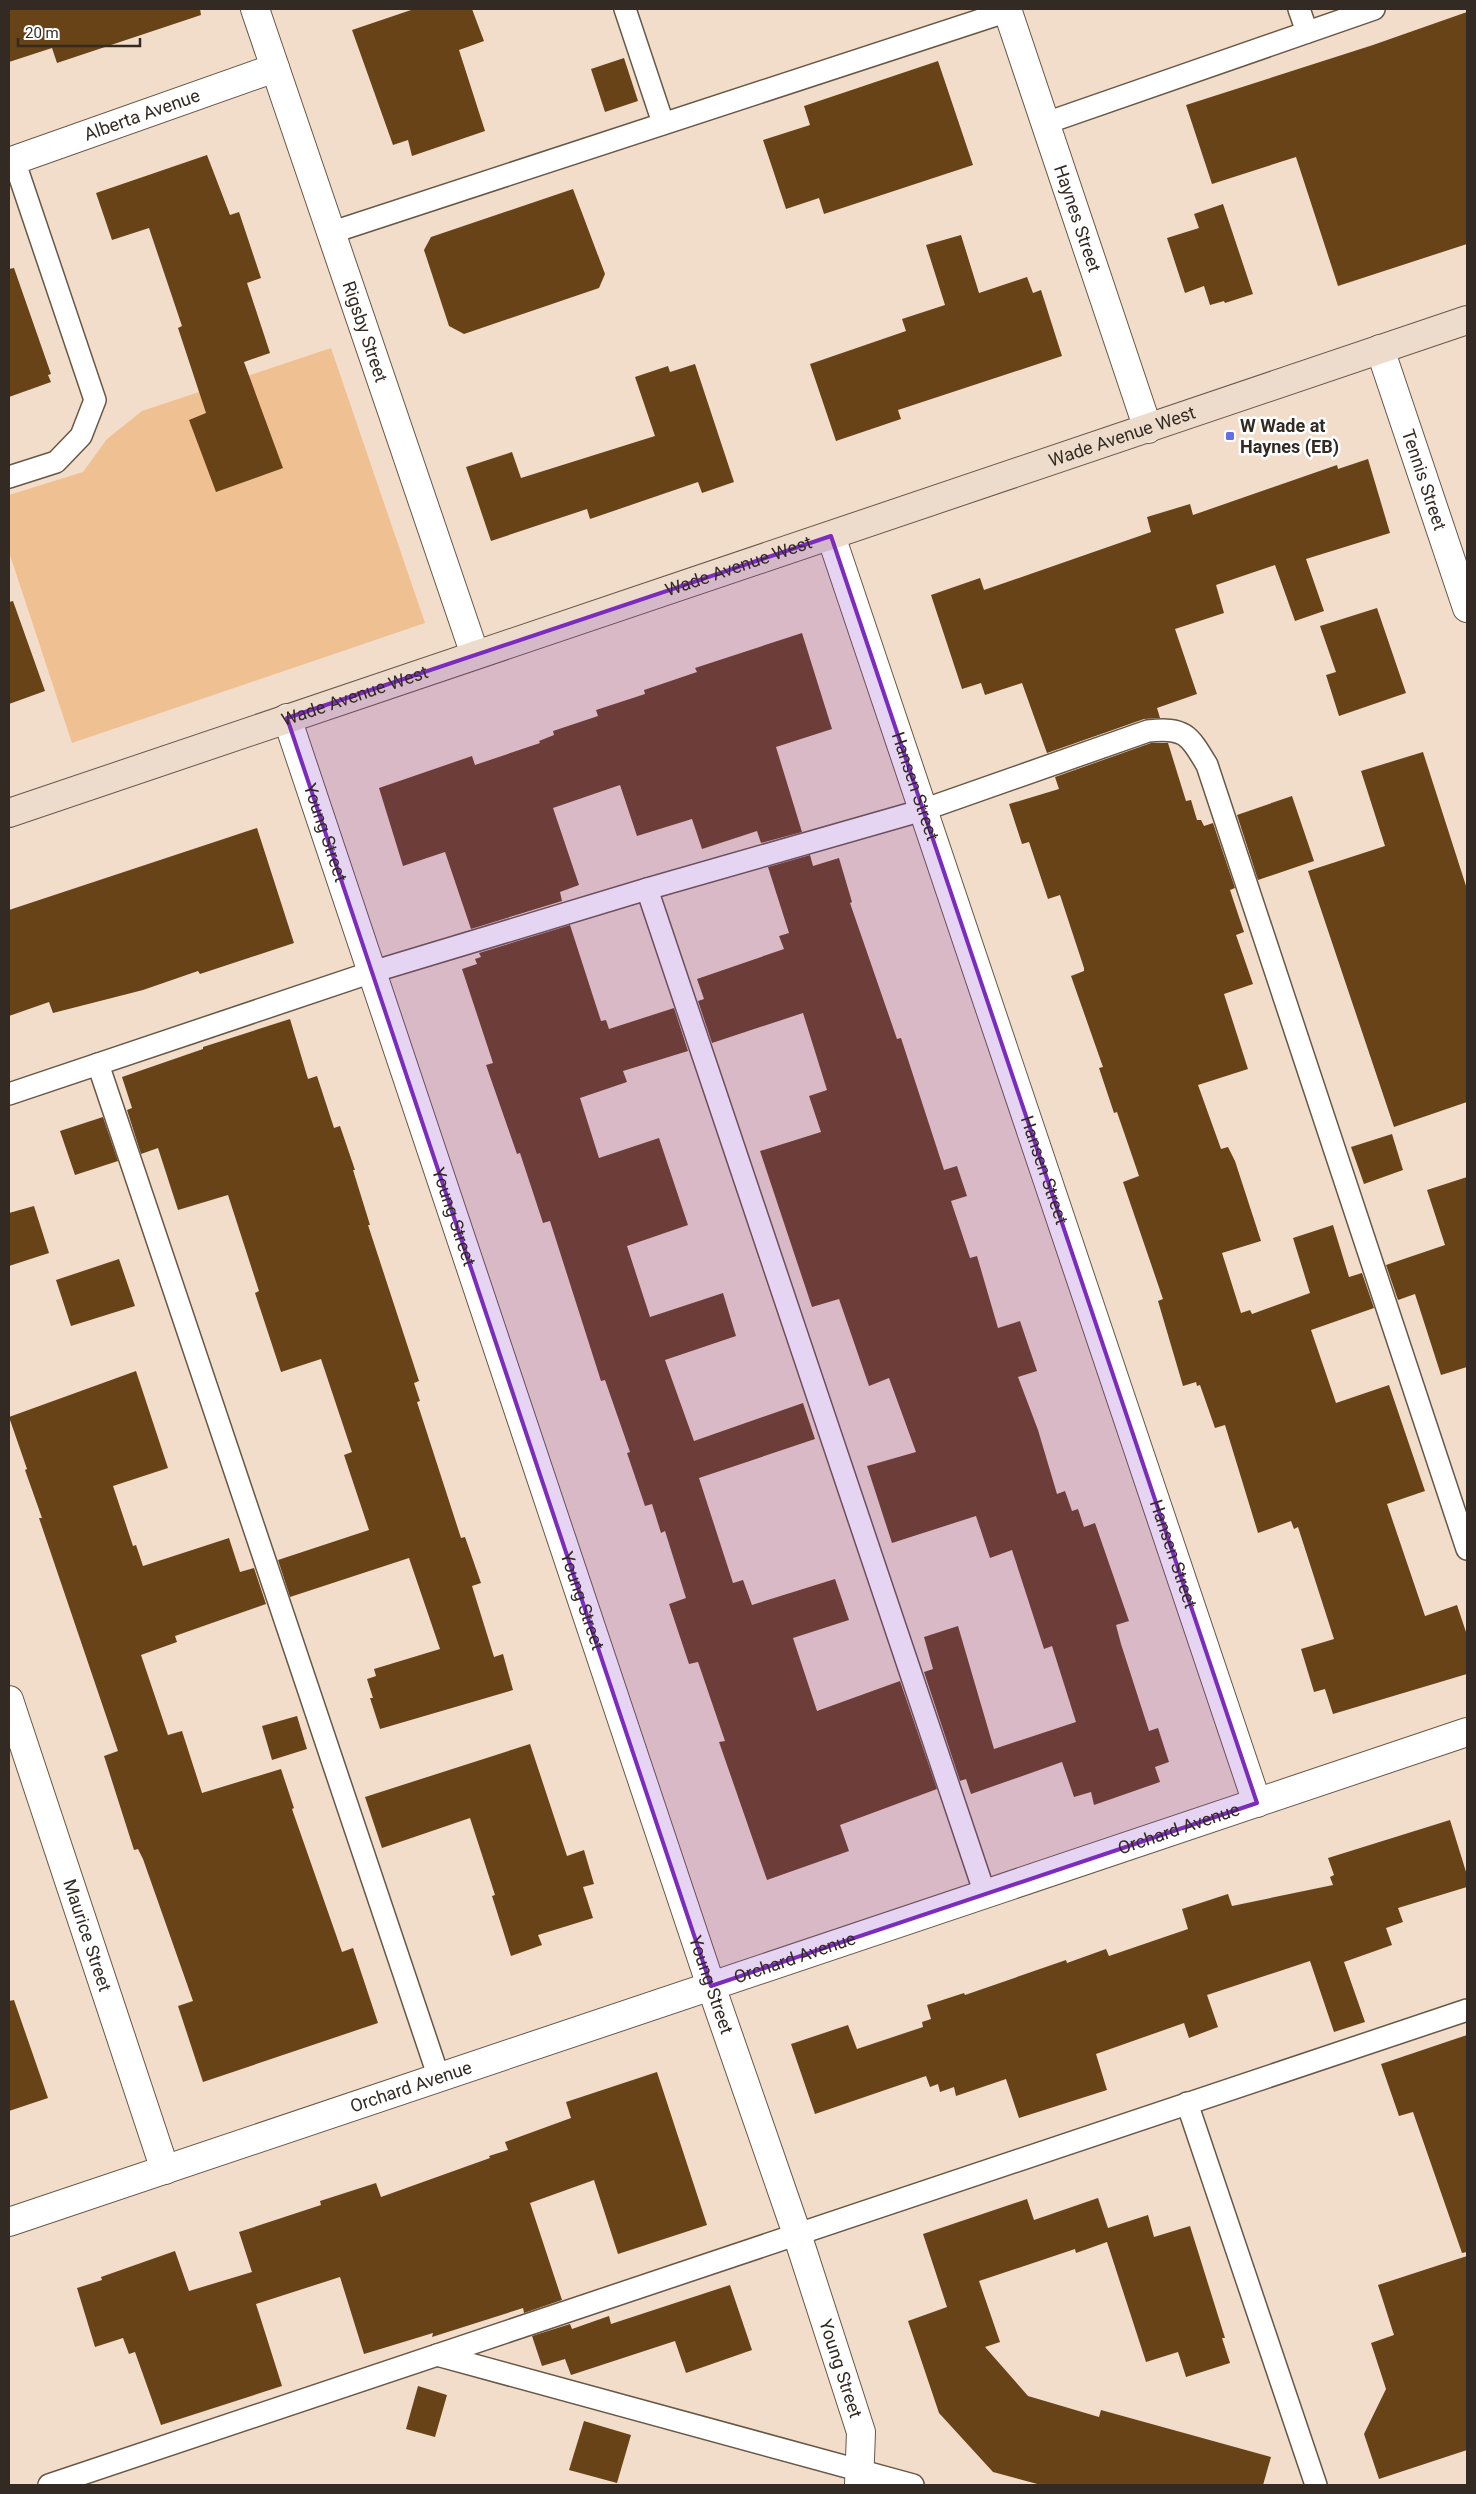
<svg xmlns="http://www.w3.org/2000/svg" width="1476" height="2494" font-family="Roboto,sans-serif">
	<style>
		.green { fill: #efc092 }
		.building { fill: #694318 }
		.lines { fill: none; stroke-linecap: round; stroke-linejoin: round }
		.lane-casing { stroke: #695746; stroke-width: 24 }
		.street-casing { stroke: #695746; stroke-width: 30 }
		.secondary-casing { stroke: #695746; stroke-width: 30 }
		.lane { stroke: #fff; stroke-width: 21 }
		.street { stroke: #fff; stroke-width: 28 }
		.secondary { stroke: #eddccb; stroke-width: 28 }
		.marked { fill: #7b2cbf; fill-opacity: 0.2; stroke: #7b2cbf; stroke-width: 4; stroke-linejoin: round }
		.poi-dot { fill: #626fe7; stroke: #fff; stroke-width: 2 }
		.labels { text-anchor: middle; stroke-width: 5; stroke-linejoin: round; paint-order: stroke }
		.street-label { font-size: 18px; fill: #332b23; stroke: #fff }
		.poi-label { font-size: 18px; font-weight: bold; fill: #332b23; stroke: #fff; text-anchor: start }
	</style>
	<rect width="100%" height="100%" fill="#f2ddca"/>
	<!-- green -->
	<path class="green" d="M331 348 425 623 72 743 9 552V495L83 472 107 439 142 411Z"/>
	<!-- building -->
	<g class="building">
		<path d="M9 9H200L201 15 57 63 52 48 9 62Z"/>
		<path d="M414 9H472L484 41 459 50 485 131 412 156 408 140 393 145 352 30Z"/>
		<path d="M1467 12V244L1338 286 1296 157 1212 184 1186 105 1373 45Z"/>
		<path d="M624 58 638 101 605 112 591 69Z"/>
		<path d="M938 61 973 165 824 214 819 198 786 209 763 140 810 125 804 106Z"/>
		<path d="M207 155 230 215 239 212 261 278 247 283 270 353 244 362 283 468 216 492 189 420 206 413 178 328 182 326 149 228 112 240 96 193Z"/>
		<path d="M573 189 605 274 599 288 464 334 449 326 424 250 431 237Z"/>
		<path d="M1223 204 1253 294 1225 303 1224 301 1210 305 1204 286 1185 293 1167 238 1199 228 1194 214Z"/>
		<path d="M961 235 979 293 1027 277 1033 293 1041 290 1062 356 898 410 901 419 836 441 810 364 906 331 902 319 945 305 926 245Z"/>
		<path d="M14 268 51 374 48 375 51 382 9 397V269Z"/>
		<path d="M695 364 734 482 702 493 698 482 590 519 587 509 491 541 466 467 512 452 521 478 655 436 635 377 668 366 670 372Z"/>
		<path d="M1368 459 1390 533 1306 559 1324 611 1295 621 1275 565 1216 585 1224 613 1175 629 1197 694 1157 708 1160 718 1144 719 1047 753 1022 683 985 695 981 683 962 689 931 595 980 578 984 590 1151 532 1147 517 1190 504 1193 515 1337 465 1338 469Z"/>
		<path d="M13 601 45 691 9 704V602Z"/>
		<path d="M1377 608 1406 693 1339 716 1326 675 1336 672 1320 626Z"/>
		<path d="M802 633 832 729 776 747 802 832 761 843 757 831 702 849 692 819 637 836 620 785 553 808 579 885 560 892 562 901 471 929 445 852 403 866 379 788 472 756 475 765 540 743 539 741 554 735 553 731 598 716 596 710 645 694 644 690 697 672 695 668Z"/>
		<path d="M1151 743H1168L1186 801 1191 800 1197 820H1201L1204 826 1213 823 1235 888 1230 890 1244 932 1236 935 1253 984 1224 994 1248 1069 1198 1085 1221 1149 1228 1147 1235 1161 1261 1241 1222 1253 1241 1313 1250 1310 1252 1314 1310 1293 1293 1238 1333 1225 1349 1277 1362 1273 1374 1308 1311 1330 1336 1403 1389 1385 1425 1491 1387 1504 1425 1616 1457 1605 1467 1635V1674L1333 1714 1325 1689 1314 1692 1301 1649 1334 1639 1298 1527 1294 1529 1291 1521 1258 1533 1225 1425 1215 1428 1200 1385 1197 1386 1196 1382 1183 1386 1158 1301 1163 1299 1123 1182 1139 1176 1117 1112 1114 1113 1099 1068 1103 1067 1071 976 1084 971V968L1060 895 1048 899 1029 842 1022 844 1009 804 1059 789 1055 777Z"/>
		<path d="M1423 752 1467 889V1102L1394 1127 1308 871 1385 846 1361 771Z"/>
		<path d="M1292 796 1314 861 1258 880 1237 815Z"/>
		<path d="M257 828 294 943 200 974 198 971 143 990 53 1013 49 1002 9 1016V910Z"/>
		<path d="M810 855 813 866 839 858 852 902 850 903 897 1039 901 1038 944 1170 957 1166 967 1196 951 1201 970 1258 977 1256 998 1328 1020 1321 1037 1371 1018 1377 1038 1430 1057 1494 1065 1491 1072 1511 1078 1509 1084 1527 1095 1523 1129 1621 1116 1625 1121 1644 1149 1731 1158 1728 1169 1762 1155 1767 1160 1782 1094 1805 1091 1792 1074 1797 1062 1762 971 1794 966 1779 960 1781 924 1672 933 1669 924 1637 958 1626 994 1749 1076 1722 1052 1646 1044 1649 1012 1550 990 1558 976 1516 892 1543 867 1466 916 1452 889 1378 869 1386 839 1299 812 1307 760 1151 821 1132 809 1096 827 1090 803 1013 712 1043 698 1001 704 999 697 979 784 949 779 936 789 933 768 867Z"/>
		<path d="M570 925 601 1021 606 1020 609 1029 674 1008 688 1051 623 1071 627 1082 580 1098 599 1158 659 1138 688 1225 627 1246 650 1317 723 1293 736 1336 665 1360 694 1441 803 1403 815 1439 699 1478 733 1583 743 1580 752 1605 835 1579 849 1620 793 1638 817 1711 900 1681 937 1789 840 1825 849 1851 767 1880 719 1742 725 1741 698 1662 689 1664 669 1604 686 1598 665 1531 661 1533 652 1504 645 1506 627 1453 630 1452 605 1380 601 1381 550 1221 543 1223 520 1153 517 1154 486 1065 493 1063 462 969 477 964 475 959 481 957 479 953Z"/>
		<path d="M290 1019 308 1079 317 1076 334 1128 340 1126 355 1170H353L370 1225H368L419 1381 414 1383 420 1401 417 1402 461 1538 465 1537 481 1583 472 1586 494 1657 503 1654 513 1690 380 1729 370 1698H373L367 1679 376 1676 374 1669 440 1649 409 1558 290 1597 278 1560 369 1530 344 1455 352 1452 321 1359 281 1372 255 1293 259 1291 228 1195 178 1210 158 1148 141 1154 127 1110 132 1108 122 1077 203 1049V1047Z"/>
		<path d="M103 1117 118 1161 75 1175 60 1131Z"/>
		<path d="M1392 1134 1403 1170 1364 1184 1351 1147Z"/>
		<path d="M1467 1177V1367L1441 1375 1415 1294 1398 1300 1386 1265 1445 1245 1427 1190Z"/>
		<path d="M34 1206 49 1253 9 1266V1213Z"/>
		<path d="M119 1259 135 1306 71 1326 56 1280Z"/>
		<path d="M136 1371 168 1468 113 1486 133 1546 136 1545 143 1566 229 1538 240 1572 254 1568 266 1604 175 1636 177 1642 141 1655 168 1735 182 1731 202 1793 281 1769 294 1808 292 1809 342 1952 353 1948 378 2023 203 2082 178 2006 193 2001 143 1859 138 1849 134 1850 104 1756 118 1751 39 1518H42L25 1470 27 1469 9 1417Z"/>
		<path d="M297 1716 307 1749 272 1760 262 1726Z"/>
		<path d="M530 1744 567 1856 584 1850 594 1884 583 1887 593 1918 538 1935 542 1945 511 1956 492 1896 495 1895 470 1818 382 1848 365 1797Z"/>
		<path d="M1450 1820 1467 1875V1887L1398 1908 1403 1922 1386 1928 1392 1945 1344 1962 1365 2022 1334 2032 1310 1961 1207 1995 1218 2027 1189 2038 1184 2023 1096 2054 1107 2090 1019 2118 1006 2079 956 2096 954 2087 940 2092 938 2084 930 2087 926 2076 815 2114 791 2044 848 2025 857 2049 923 2027 922 2022 931 2019 927 2005 964 1993 965 1995 1066 1960 1067 1963 1106 1949 1109 1956 1188 1929 1182 1909 1228 1894 1232 1906 1333 1885 1330 1877 1334 1875 1328 1858Z"/>
		<path d="M14 2000 48 2098 9 2111V2001Z"/>
		<path d="M1467 2035V2252L1462 2253 1413 2112 1399 2116 1381 2064Z"/>
		<path d="M657 2072 707 2225 618 2254 594 2180 530 2203 562 2300 524 2313 523 2308 432 2337 433 2333 364 2354 340 2277 256 2304 282 2386 161 2425 135 2352 129 2354 123 2338 95 2347 77 2288 102 2280 101 2277 175 2251 189 2291 252 2272 239 2232 321 2205 320 2201 376 2183 381 2197 490 2158 489 2156 508 2150 505 2142 571 2118 566 2102Z"/>
		<path d="M1098 2198 1108 2228 1148 2215 1154 2237 1190 2226 1225 2338H1222L1230 2363 1186 2377 1178 2352 1146 2362 1107 2242 1076 2253 1075 2249 979 2281 1000 2342 985 2347 1028 2396 1099 2417 1101 2410 1271 2457 1263 2485H1041L993 2472 939 2413 908 2321 947 2307 923 2234 1027 2199 1034 2220Z"/>
		<path d="M1467 2256V2450L1379 2479 1364 2434 1386 2389 1371 2343 1394 2335 1378 2285Z"/>
		<path d="M730 2285 752 2350 686 2373 675 2341 571 2375 565 2359 542 2366 532 2336 570 2324 572 2329 609 2316 611 2324Z"/>
		<path d="M418 2386 447 2395 435 2437 406 2429Z"/>
		<path d="M584 2421 631 2435 617 2483 569 2470Z"/>
	</g>
	<g class="lines">
		<defs>
			<g id="lane">
				<path d="M625 9 663 123"/>
				<path d="M1299 9 1307 32"/>
				<path d="M1046 123 1374 9"/>
				<path d="M330 233 1008 11"/>
				<path d="M9 477 56 462 81 436 95 400 14 160"/>
				<path d="M647 889 985 1894"/>
				<path d="M98 1064 439 2078"/>
				<path d="M9 1094 372 972 647 889 923 810 1148 731C1185 727 1189 735 1207 765L1467 1549"/>
				<path d="M1187 2103 1316 2485"/>
				<path d="M437 2355 913 2485"/>
				<path d="M49 2485 1467 2010"/>
			</g>
			<g id="street">
				<path id="s1" d="M255 9 475 655"/>
				<path id="s2" d="M1007 9 1148 429"/>
				<path id="s3" d="M9 162 275 68"/>
				<path id="s4" d="M1380 349 1467 608"/>
				<path id="s5" d="M831 536 1257 1803"/>
				<path id="s6" d="M287 718 711 1986 797 2234 861 2432 859 2485"/>
				<path id="s7" d="M9 1700 165 2170"/>
				<path id="s8" d="M9 2222 1467 1732"/>
			</g>
			<g id="secondary">
				<path id="s9" d="M9 813 1467 320"/>
			</g>
		</defs>
		<!-- lane casing -->
		<use href="#lane" class="lane-casing"/>
		<!-- street casing -->
		<use href="#street" class="street-casing"/>
		<!-- secondary casing -->
		<use href="#secondary" class="secondary-casing"/>
		<!-- lane -->
		<use href="#lane" class="lane"/>
		<!-- street -->
		<use href="#street" class="street"/>
		<!-- secondary -->
		<use href="#secondary" class="secondary"/>
	</g>
	<!-- marked area -->
	<path class="marked" d="M831 536 1257 1803 711 1986 287 718Z"/>
	<!-- markers -->
	<rect class="poi-dot" x="1225" y="431" width="10" height="10" rx="2.5"/>
	<g class="labels">
		<!-- street labels -->
		<g class="street-label">
			<text dy="6" stroke="none"><textPath href="#s3" startOffset="141">Alberta Avenue</textPath></text>
			<text dy="6" stroke="none"><textPath href="#s2" startOffset="221">Haynes Street</textPath></text>
			<text dy="6" stroke="none"><textPath href="#s1" startOffset="341">Rigsby Street</textPath></text>
			<text dy="6" stroke="none"><textPath href="#s9" startOffset="1175">Wade Avenue West</textPath></text>
			<text dy="6" stroke="none"><textPath href="#s4" startOffset="138">Tennis Street</textPath></text>
			<text dy="6" stroke="none"><textPath href="#s9" startOffset="770">Wade Avenue West</textPath></text>
			<text dy="6" stroke="none"><textPath href="#s9" startOffset="365">Wade Avenue West</textPath></text>
			<text dy="6" stroke="none"><textPath href="#s5" startOffset="264">Hansen Street</textPath></text>
			<text dy="6" stroke="none"><textPath href="#s6" startOffset="121">Young Street</textPath></text>
			<text dy="6" stroke="none"><textPath href="#s5" startOffset="669">Hansen Street</textPath></text>
			<text dy="6" stroke="none"><textPath href="#s6" startOffset="526">Young Street</textPath></text>
			<text dy="6" stroke="none"><textPath href="#s5" startOffset="1074">Hansen Street</textPath></text>
			<text dy="6" stroke="none"><textPath href="#s6" startOffset="931">Young Street</textPath></text>
			<text dy="6" stroke="none"><textPath href="#s8" startOffset="1234">Orchard Avenue</textPath></text>
			<text dy="6" stroke="none"><textPath href="#s7" startOffset="248">Maurice Street</textPath></text>
			<text dy="6" stroke="none"><textPath href="#s8" startOffset="829">Orchard Avenue</textPath></text>
			<text dy="6" stroke="none"><textPath href="#s6" startOffset="1336">Young Street</textPath></text>
			<text dy="6" stroke="none"><textPath href="#s8" startOffset="424">Orchard Avenue</textPath></text>
			<text dy="6" stroke="none"><textPath href="#s6" startOffset="1741">Young Street</textPath></text>
		</g>
		<!-- poi labels -->
		<g class="poi-label">
			<text x="1240" y="432">W Wade at<tspan x="1240" dy="21">Haynes (EB)</tspan></text>
		</g>
	</g>
	<!-- border -->
	<rect width="1476" height="2494" fill="none" stroke="#332b23" stroke-width="20"/>
	<!-- scale -->
	<path d="M18 38v8h122v-8" fill="none" stroke="#332b23" stroke-width="2.5"/>
	<text x="25" y="38" font-size="15" fill="#332b23" stroke="#ffffff" stroke-width="4" paint-order="stroke">20 m</text>
</svg>
